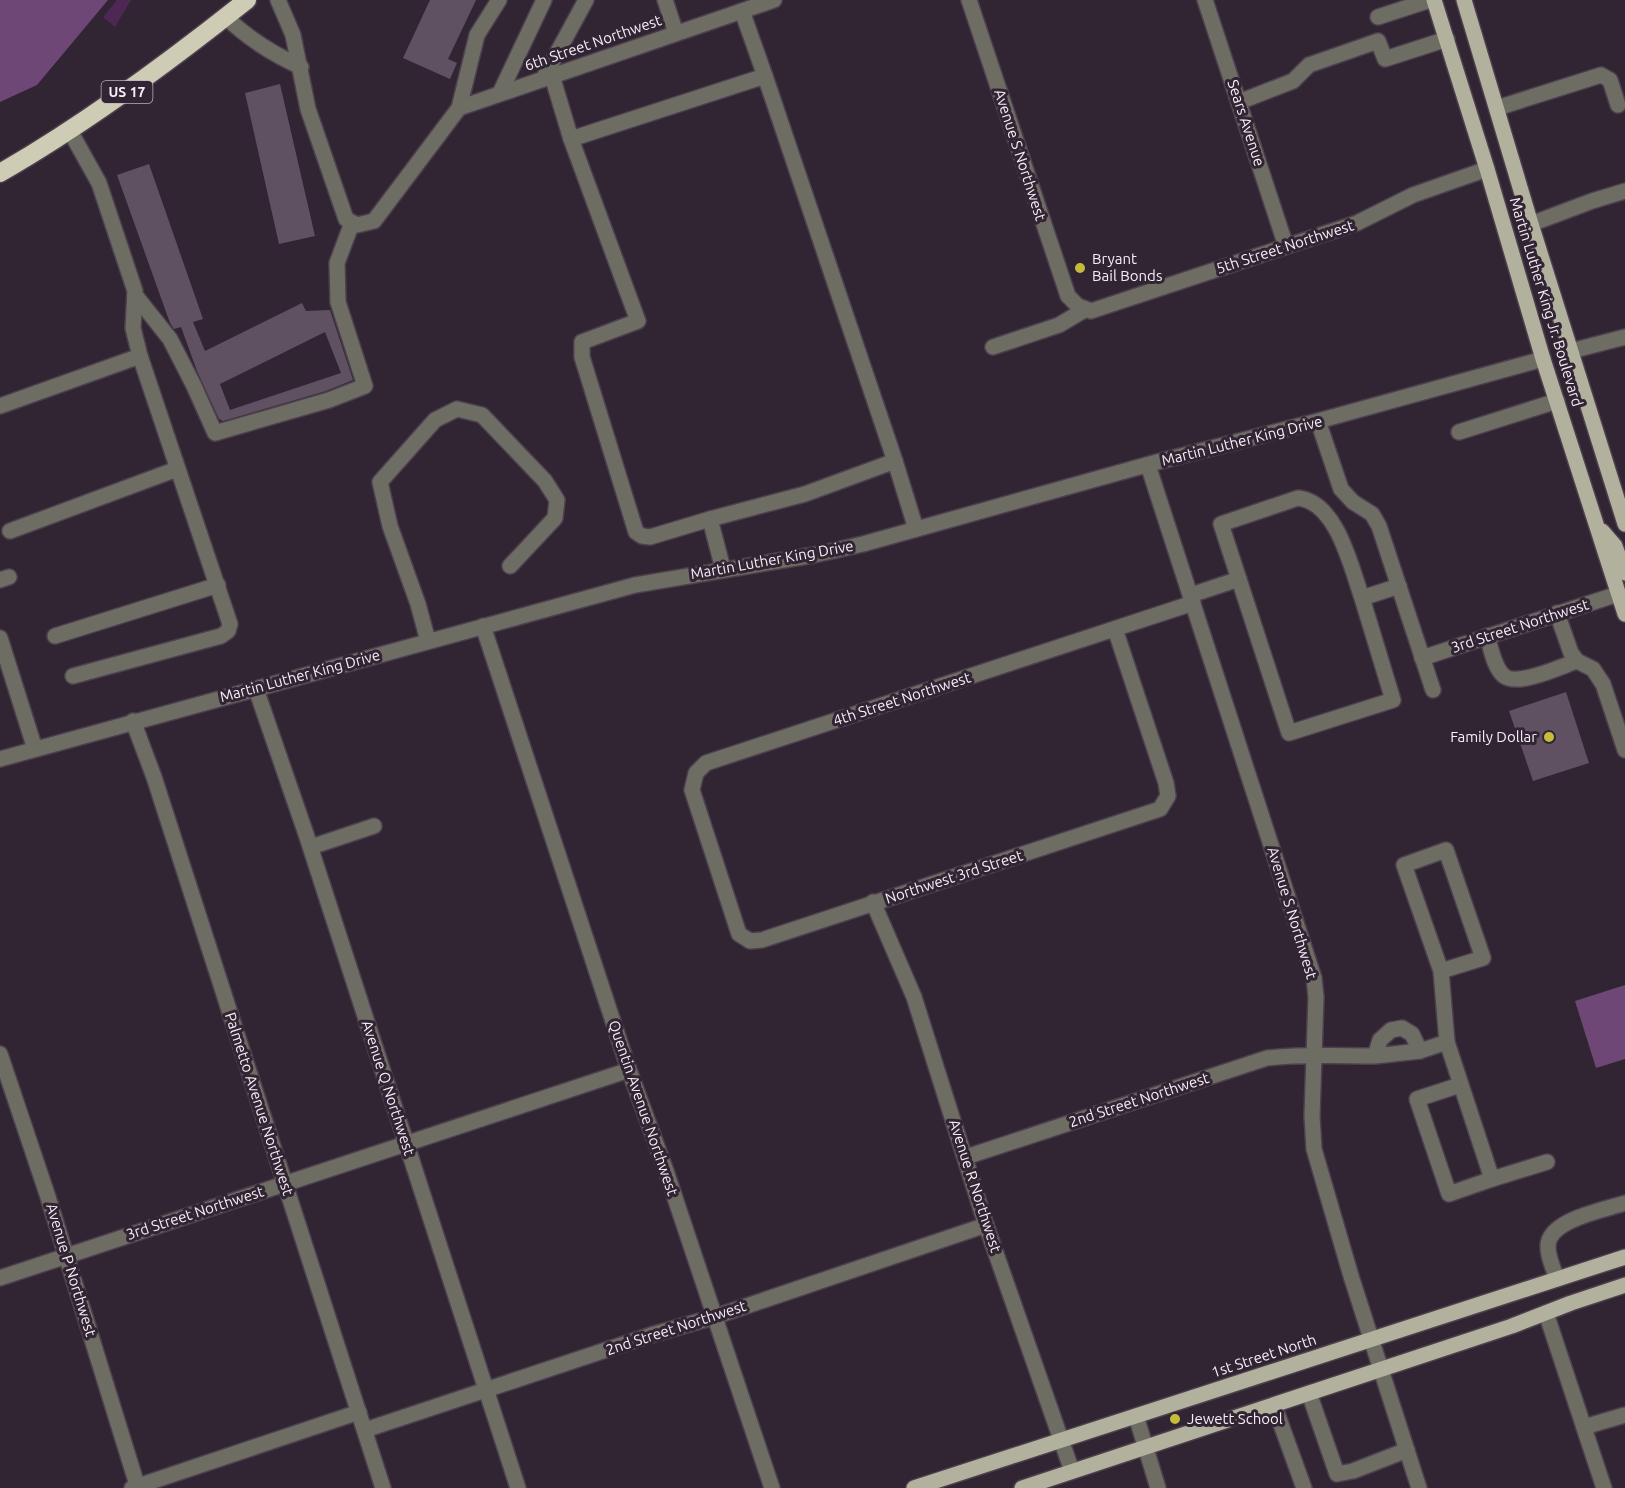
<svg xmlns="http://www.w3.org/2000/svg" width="1625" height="1488" font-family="Ubuntu,sans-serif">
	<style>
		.green { fill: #4e2854 }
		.water { fill: #6f4776 }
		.building { fill: #605162; fill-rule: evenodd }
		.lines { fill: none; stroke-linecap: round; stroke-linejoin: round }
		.minor-casing { stroke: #4d404e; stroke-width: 18 }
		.major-casing { stroke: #4d404e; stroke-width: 18 }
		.highway-casing { stroke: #4d404e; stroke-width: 21 }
		.minor { stroke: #6e6d64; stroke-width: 15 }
		.major { stroke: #b2b19d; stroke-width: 15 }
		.highway { stroke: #ceccb4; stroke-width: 18 }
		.poi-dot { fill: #c6bc3c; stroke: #312433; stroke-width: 2 }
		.labels { text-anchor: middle; stroke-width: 6; stroke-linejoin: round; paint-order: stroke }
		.shield { fill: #312433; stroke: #bbb1bc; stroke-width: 1.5 }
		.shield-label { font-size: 14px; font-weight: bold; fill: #f6edf7 }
		.street-label { font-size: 15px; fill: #f6edf7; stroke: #312433 }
		.poi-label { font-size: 15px; fill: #f6edf7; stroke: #312433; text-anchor: start }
	</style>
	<rect width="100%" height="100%" fill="#312433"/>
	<!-- green -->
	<path class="green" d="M117 0H131L115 27 103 17Z"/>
	<!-- water -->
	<g class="water">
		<path d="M0 0H108L37 85 0 102Z"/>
		<path d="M1625 985V1059L1596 1068 1575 1001Z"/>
	</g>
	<!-- building -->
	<g class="building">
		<path d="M430 0H476L448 59 457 63 450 79 403 58Z"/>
		<path d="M280 84 315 236 279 244 245 93Z"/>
		<path d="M149 164 203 319 193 322 205 351 302 303 306 311 330 310 353 380 326 391 223 421 219 419 197 371 181 327 174 329 170 323 117 175ZM325 332 341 373 230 410 220 384Z"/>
		<path d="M1566 692 1589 763 1533 781 1509 711Z"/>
	</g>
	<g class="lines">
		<defs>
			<g id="minor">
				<path d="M278 0 293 35 308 109 346 219 357 225 374 221 459 108 477 35 499 0"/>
				<path d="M665 0 676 33"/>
				<path d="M969 0 1068 296 1078 306 1091 311 1357 223 1413 195 1487 169"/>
				<path d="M1205 0 1286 246"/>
				<path d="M742 11 765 76"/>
				<path d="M226 17C248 39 273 54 301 67"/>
				<path d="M1378 17 1430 0"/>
				<path d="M552 76 571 139 638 321 582 342V357L636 532 642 536 650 537 710 519"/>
				<path d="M543 79 586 0"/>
				<path d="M500 93 544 0"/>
				<path d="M1239 102 1293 81 1309 65 1378 41 1385 59 1447 39"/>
				<path d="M459 108 774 0"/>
				<path d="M1497 108 1601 75 1610 80 1618 105"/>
				<path d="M70 131 99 183 135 291 133 328 140 356 230 624 228 631 221 636 73 676"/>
				<path d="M571 139 765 76 895 461"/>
				<path d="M1531 224 1592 201 1625 191"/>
				<path d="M135 295 170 339 194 386 215 433 329 400 365 386 338 302 337 263 352 223"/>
				<path d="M993 347 1059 325 1086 309"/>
				<path d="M1571 351 1625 337"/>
				<path d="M0 406 140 356"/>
				<path d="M1318 421 1341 489 1353 502 1372 514 1379 526 1433 690"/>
				<path d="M1459 432 1557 401"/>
				<path d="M1148 465 1314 978 1316 997 1312 1116 1314 1149 1351 1276 1419 1488"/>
				<path d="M10 531 177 469"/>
				<path d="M723 569 710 519 805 494 895 461 916 529"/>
				<path d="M0 580 9 577"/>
				<path d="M1191 595 1239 579"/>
				<path d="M1362 598C1351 567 1337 502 1298 498L1221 524 1289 733 1393 700 1362 598 1399 586"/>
				<path d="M1557 613 1571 653 1577 661 1593 669 1603 684 1625 750"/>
				<path d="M483 626 629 1070 666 1171 772 1488"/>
				<path d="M1115 629 1166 783 1168 796 1160 809 762 940 750 941 739 934 692 790 696 773 706 763 1193 603"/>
				<path d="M55 636 218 585"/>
				<path d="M1487 636C1491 648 1494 668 1504 676 1518 687 1562 666 1577 661"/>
				<path d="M0 638 35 749"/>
				<path d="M428 641 418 604 390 526 380 482 435 420 457 409 482 415 545 481 557 500 555 518 510 566"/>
				<path d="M1422 658 1618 594"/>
				<path d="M256 689 306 834 518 1488"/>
				<path d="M133 721 154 777 383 1488"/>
				<path d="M0 759 635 585 814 555 863 544 1157 462 1318 421 1543 359"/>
				<path d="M311 847 374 826"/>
				<path d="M873 902 914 997 986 1225 1072 1471"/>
				<path d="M1447 1042 1492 1179 1547 1162"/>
				<path d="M1420 1051 1447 1042 1441 971 1404 865 1446 850 1483 958 1441 971"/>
				<path d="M0 1054 48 1197 138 1488"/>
				<path d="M1460 1085 1417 1099 1449 1194 1492 1179"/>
				<path d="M966 1157 1267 1058C1303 1054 1339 1056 1375 1056L1380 1040 1391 1030 1402 1028 1412 1034 1420 1051 1375 1056"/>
				<path d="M0 1278 629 1070"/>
				<path d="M1557 1279C1554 1270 1548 1258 1548 1247 1547 1220 1604 1210 1625 1203"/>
				<path d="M1546 1313 1604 1488"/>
				<path d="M1309 1393 1337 1474 1353 1471 1407 1450"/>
				<path d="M1274 1405 1304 1488"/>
				<path d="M1136 1416 1158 1488"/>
				<path d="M1584 1427 1625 1415"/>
				<path d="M365 1430 651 1335 714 1317 986 1225"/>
				<path d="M132 1488 359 1412"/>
			</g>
			<g id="major">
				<path d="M1434 0 1487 169 1543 359 1625 614"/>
				<path d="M1464 0 1531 224 1625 524"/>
				<path d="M1602 531 1615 546 1625 573"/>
				<path d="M914 1488 1625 1257"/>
				<path d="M1022 1488 1512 1326 1571 1303 1625 1285"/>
			</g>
			<path id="highway" d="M0 173C87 123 168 63 247 0"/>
		</defs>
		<!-- minor casing -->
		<use href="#minor" class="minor-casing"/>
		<!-- major casing -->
		<use href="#major" class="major-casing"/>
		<!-- highway casing -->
		<use href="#highway" class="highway-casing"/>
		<!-- minor -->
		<use href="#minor" class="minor"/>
		<!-- major -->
		<use href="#major" class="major"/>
		<!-- highway -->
		<use href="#highway" class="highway"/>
	</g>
	<!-- markers -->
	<g class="poi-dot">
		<circle cx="1080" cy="268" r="6"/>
		<circle cx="1549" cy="737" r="6"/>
		<circle cx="1175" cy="1419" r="6"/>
	</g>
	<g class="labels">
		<!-- shield labels -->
		<rect class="shield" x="101.5" y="81" width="51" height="22" rx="4.5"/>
		<g class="shield-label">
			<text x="127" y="97">US 17</text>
		</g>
		<!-- street labels -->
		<g class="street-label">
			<text transform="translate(593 43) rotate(-19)" y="5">6th Street Northwest</text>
			<text transform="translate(1246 123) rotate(72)" y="5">Sears Avenue</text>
			<text transform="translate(1020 155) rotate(72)" y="5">Avenue S Northwest</text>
			<text transform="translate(1285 247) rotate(-18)" y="5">5th Street Northwest</text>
			<text transform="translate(1546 302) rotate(73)" y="5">Martin Luther King Jr. Boulevard</text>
			<text transform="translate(1242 441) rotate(-14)" y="5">Martin Luther King Drive</text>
			<text transform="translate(772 560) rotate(-10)" y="5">Martin Luther King Drive</text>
			<text transform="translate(1520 626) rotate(-18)" y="5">3rd Street Northwest</text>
			<text transform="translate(300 676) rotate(-15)" y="5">Martin Luther King Drive</text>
			<text transform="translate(902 699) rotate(-18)" y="5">4th Street Northwest</text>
			<text transform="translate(954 877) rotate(-18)" y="5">Northwest 3rd Street</text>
			<text transform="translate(1292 913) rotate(73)" y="5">Avenue S Northwest</text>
			<text transform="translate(388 1088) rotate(72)" y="5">Avenue Q Northwest</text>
			<text transform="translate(1139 1100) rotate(-18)" y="5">2nd Street Northwest</text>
			<text transform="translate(259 1104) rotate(72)" y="5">Palmetto Avenue Northwest</text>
			<text transform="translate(643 1108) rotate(71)" y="5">Quentin Avenue Northwest</text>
			<text transform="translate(975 1186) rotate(72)" y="5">Avenue R Northwest</text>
			<text transform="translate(195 1213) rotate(-18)" y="5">3rd Street Northwest</text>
			<text transform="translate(71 1270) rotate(73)" y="5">Avenue P Northwest</text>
			<text transform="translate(676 1328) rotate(-18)" y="5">2nd Street Northwest</text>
			<text transform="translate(1264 1356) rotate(-18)" y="5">1st Street North</text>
		</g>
		<!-- poi labels -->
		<g class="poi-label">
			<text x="1092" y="264">Bryant<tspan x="1092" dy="17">Bail Bonds</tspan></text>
			<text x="1537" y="742" text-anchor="end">Family Dollar</text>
			<text x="1187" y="1424">Jewett School</text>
		</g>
	</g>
</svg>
